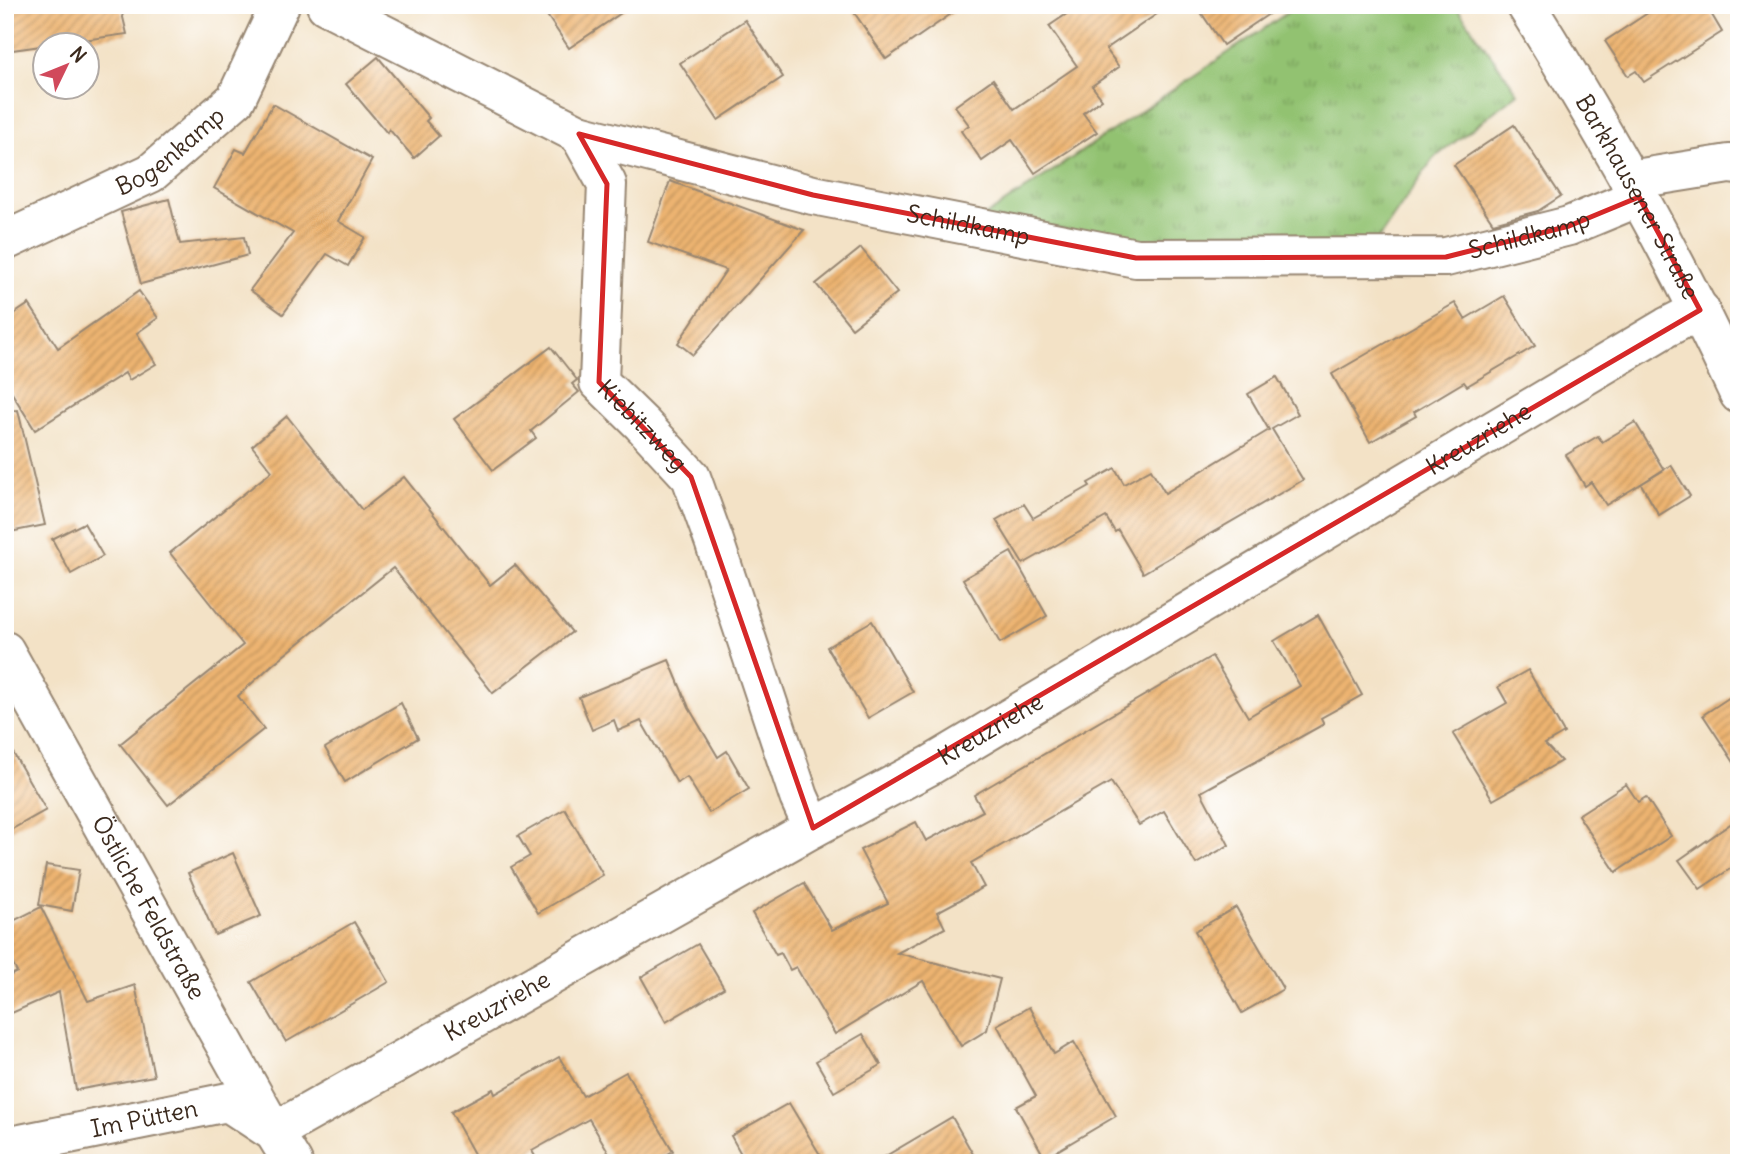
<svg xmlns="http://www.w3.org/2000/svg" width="1744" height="1168" font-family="Delius,sans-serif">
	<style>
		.grass { fill: url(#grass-tufts); stroke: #667648; stroke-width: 2 }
		.building { fill: url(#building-hatch) }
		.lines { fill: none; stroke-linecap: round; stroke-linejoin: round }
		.minor-casing { stroke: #978672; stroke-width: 42 }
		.secondary-casing { stroke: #978672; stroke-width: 42 }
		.minor { stroke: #fff; stroke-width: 38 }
		.secondary { stroke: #fff; stroke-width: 38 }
		.marked { fill: none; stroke: #d62828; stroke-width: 5; stroke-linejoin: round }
		.labels { text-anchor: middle; stroke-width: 7; stroke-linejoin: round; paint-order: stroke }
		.street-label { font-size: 24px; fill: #3b2a1e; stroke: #fff }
	</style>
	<defs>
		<pattern id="grass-tufts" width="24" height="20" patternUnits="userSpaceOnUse" patternTransform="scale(1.75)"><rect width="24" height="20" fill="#92c271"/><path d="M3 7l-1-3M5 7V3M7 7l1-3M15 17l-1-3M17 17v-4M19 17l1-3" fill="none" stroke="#789e5c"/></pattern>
		<pattern id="building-hatch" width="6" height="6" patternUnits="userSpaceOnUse" patternTransform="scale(1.75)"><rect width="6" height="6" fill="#edb471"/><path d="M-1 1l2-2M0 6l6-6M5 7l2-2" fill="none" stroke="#c1935c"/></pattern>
	</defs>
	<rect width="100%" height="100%" fill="#fff"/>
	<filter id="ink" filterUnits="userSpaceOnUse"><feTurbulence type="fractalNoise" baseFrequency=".0143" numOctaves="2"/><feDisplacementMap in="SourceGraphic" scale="14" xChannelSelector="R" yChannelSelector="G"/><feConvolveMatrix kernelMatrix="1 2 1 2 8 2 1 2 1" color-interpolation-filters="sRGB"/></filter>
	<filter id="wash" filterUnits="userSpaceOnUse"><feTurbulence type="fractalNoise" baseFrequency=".00686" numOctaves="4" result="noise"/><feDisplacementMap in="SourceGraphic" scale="28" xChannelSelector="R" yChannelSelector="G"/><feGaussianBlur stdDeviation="1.57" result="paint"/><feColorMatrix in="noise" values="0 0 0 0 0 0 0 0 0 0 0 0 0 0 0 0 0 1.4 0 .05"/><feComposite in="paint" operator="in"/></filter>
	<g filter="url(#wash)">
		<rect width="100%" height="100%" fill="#f3e2c6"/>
		<!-- grass -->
		<path class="grass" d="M1299 5H1455L1518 93 1433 159 1353 276 984 217Z"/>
		<g id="blocks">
			<!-- building -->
			<g class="building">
				<path d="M5 5H120L127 34 5 51Z"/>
				<path d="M540 5H633L569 48Z"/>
				<path d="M849 5H964L886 59Z"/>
				<path d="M1080 5H1170L1106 49 1119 67 1092 86 1102 99 1083 113 1097 132 1035 173 1012 140 982 161 961 131 969 125 955 106 993 79 1014 109 1077 66 1049 26Z"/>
				<path d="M1196 5H1282L1223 45Z"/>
				<path d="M1660 5H1706L1722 32 1644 82 1636 71 1628 76 1605 41Z"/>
				<path d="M745 20 783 77 718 120 680 63Z"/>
				<path d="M378 57 429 118 426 121 439 136 414 158 389 129 387 133 346 84Z"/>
				<path d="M273 104 372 160 338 221 365 237 348 266 327 254 283 314 250 290 293 233 214 188 236 149 245 153Z"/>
				<path d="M1514 125 1561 196 1538 211 1493 223 1454 165Z"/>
				<path d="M670 181 804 230 693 355 678 343 726 270 648 242Z"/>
				<path d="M169 199 180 244 244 237 248 255 141 284 121 212Z"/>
				<path d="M861 248 897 293 852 328 816 284Z"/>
				<path d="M139 291 158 318 137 333 156 364 129 380 125 373 35 430 5 382V320L29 304 58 348Z"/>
				<path d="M1504 296 1535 346 1467 386 1464 382 1414 412 1416 416 1370 442 1332 374 1455 303 1465 319Z"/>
				<path d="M551 347 577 380 572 384 579 392 531 431 536 438 493 470 454 419Z"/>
				<path d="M1277 377 1298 414 1272 429 1303 480 1143 573 1118 530 1115 532 1106 517 1023 564 996 520 1024 504 1033 518 1090 486 1088 483 1115 468 1124 484 1151 469 1165 493 1269 430 1248 394Z"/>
				<path d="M18 410 45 525 5 533V411Z"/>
				<path d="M287 416 362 510 404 477 490 585 515 565 572 632 493 693 393 568 273 664 238 696 264 729 168 805 120 744 243 645 170 553 272 471 252 446Z"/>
				<path d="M1635 422 1664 470 1606 505 1591 482 1585 486 1566 455 1598 436 1602 442Z"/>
				<path d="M1671 465 1690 496 1659 515 1641 484Z"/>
				<path d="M84 523 103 556 71 574 52 539Z"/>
				<path d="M1011 552 1047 616 1000 643 963 579Z"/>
				<path d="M1318 615 1362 695 1321 718 1324 724 1201 792 1229 845 1196 864 1164 811 1139 825 1111 782 971 863 984 887 937 912 945 928 897 953 1000 979 987 1030 961 1046 923 981 835 1034 796 967 790 970 781 953 776 955 752 913 804 883 832 930 888 903 860 850 916 822 926 841 983 811 974 795 1212 656 1248 717 1300 686 1274 641Z"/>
				<path d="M872 621 913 692 868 718 827 647Z"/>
				<path d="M669 660 689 708 718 757 727 751 749 789 709 813 687 777 677 783 641 721 618 731 614 720 592 730 579 697Z"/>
				<path d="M1528 670 1564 733 1545 744 1561 761 1493 800 1453 734 1507 703 1498 687Z"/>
				<path d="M1739 691V770L1703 715Z"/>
				<path d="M401 703 418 738 345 782 325 748Z"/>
				<path d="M5 739 46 810 5 833Z"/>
				<path d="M1626 784 1638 802 1646 797 1671 836 1616 872 1578 815Z"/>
				<path d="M565 809 603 875 538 913 511 867 530 856 518 836Z"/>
				<path d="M1739 818V863L1700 889 1679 860Z"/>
				<path d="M233 853 261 916 215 935 188 873Z"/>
				<path d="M46 865 79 870 72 911 39 905Z"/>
				<path d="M41 907 88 1001 135 985 154 1076 76 1090 59 992 5 1016V978L17 972 5 950V925Z"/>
				<path d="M1236 907 1283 989 1242 1013 1195 931Z"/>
				<path d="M354 922 389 982 286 1042 251 982Z"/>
				<path d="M698 944 724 988 666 1022 641 977Z"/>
				<path d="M1029 1007 1054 1054 1074 1042 1116 1116 1045 1158 1016 1107 1036 1096 997 1025Z"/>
				<path d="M863 1034 881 1065 834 1092 816 1061Z"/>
				<path d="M559 1057 583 1096 626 1072 673 1151 652 1163H615L589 1119 532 1151 539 1163H479L451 1112 493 1089 495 1094Z"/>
				<path d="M789 1103 825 1163H746L731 1136Z"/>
				<path d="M952 1117 978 1163H874Z"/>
			</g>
		</g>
	</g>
	<g filter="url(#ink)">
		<use href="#blocks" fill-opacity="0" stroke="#978672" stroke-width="2"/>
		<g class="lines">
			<defs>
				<g id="minor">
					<path id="s1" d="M326 5 579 134 813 195 1136 258 1446 257 1569 226 1639 197"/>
					<path id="s2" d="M579 134 607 184 599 382 642 424 691 477 714 541 799 797 813 828"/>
					<path d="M1629 180 1729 164 1739 165"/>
					<path id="s3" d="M5 241 151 173 236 99 280 5"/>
					<path id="s4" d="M5 651 274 1132 293 1163"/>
					<path id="s5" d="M274 1132 813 828 931 765 1667 327 1700 310"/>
					<path id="s6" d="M5 1147 228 1102 269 1129"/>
				</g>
				<g id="secondary">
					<path id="s7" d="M1526 5C1604 130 1677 260 1739 394"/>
				</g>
			</defs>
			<!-- minor casing -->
			<use href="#minor" class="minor-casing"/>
			<!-- secondary casing -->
			<use href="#secondary" class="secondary-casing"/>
			<!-- minor -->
			<use href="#minor" class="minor"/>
			<!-- secondary -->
			<use href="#secondary" class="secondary"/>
		</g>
	</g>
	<!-- marked area -->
	<path class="marked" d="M579 134 813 195 1136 258 1446 257 1569 226 1639 197 1700 310 813 828 691 477 599 382 607 184Z"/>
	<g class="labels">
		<!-- street labels -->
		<g class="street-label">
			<text dy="8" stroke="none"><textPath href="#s3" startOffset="189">Bogenkamp</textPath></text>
			<text dy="8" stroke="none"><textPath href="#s7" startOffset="222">Barkhausener Straße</textPath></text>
			<text dy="8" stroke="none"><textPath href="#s1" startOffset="684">Schildkamp</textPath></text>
			<text dy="8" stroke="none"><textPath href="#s1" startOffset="1251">Schildkamp</textPath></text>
			<text dy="8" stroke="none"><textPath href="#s2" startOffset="317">Kiebitzweg</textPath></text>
			<text dy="8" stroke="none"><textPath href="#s5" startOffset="1390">Kreuzriehe</textPath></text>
			<text dy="8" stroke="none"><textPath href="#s5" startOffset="822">Kreuzriehe</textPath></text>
			<text dy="8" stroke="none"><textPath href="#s4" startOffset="294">Östliche Feldstraße</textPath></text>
			<text dy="8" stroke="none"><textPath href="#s5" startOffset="256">Kreuzriehe</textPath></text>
			<text dy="8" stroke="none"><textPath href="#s6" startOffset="142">Im Pütten</textPath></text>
		</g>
	</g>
	<!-- margin -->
	<rect width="1744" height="1168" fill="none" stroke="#fff" stroke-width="28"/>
	<!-- north arrow -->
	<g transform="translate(66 66) rotate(47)"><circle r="33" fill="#ffffff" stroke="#b1aaa5" stroke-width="2"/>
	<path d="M0-5L12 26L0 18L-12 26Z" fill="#d1495b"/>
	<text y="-10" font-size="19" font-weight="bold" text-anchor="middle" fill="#3b2a1e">N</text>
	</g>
</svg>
